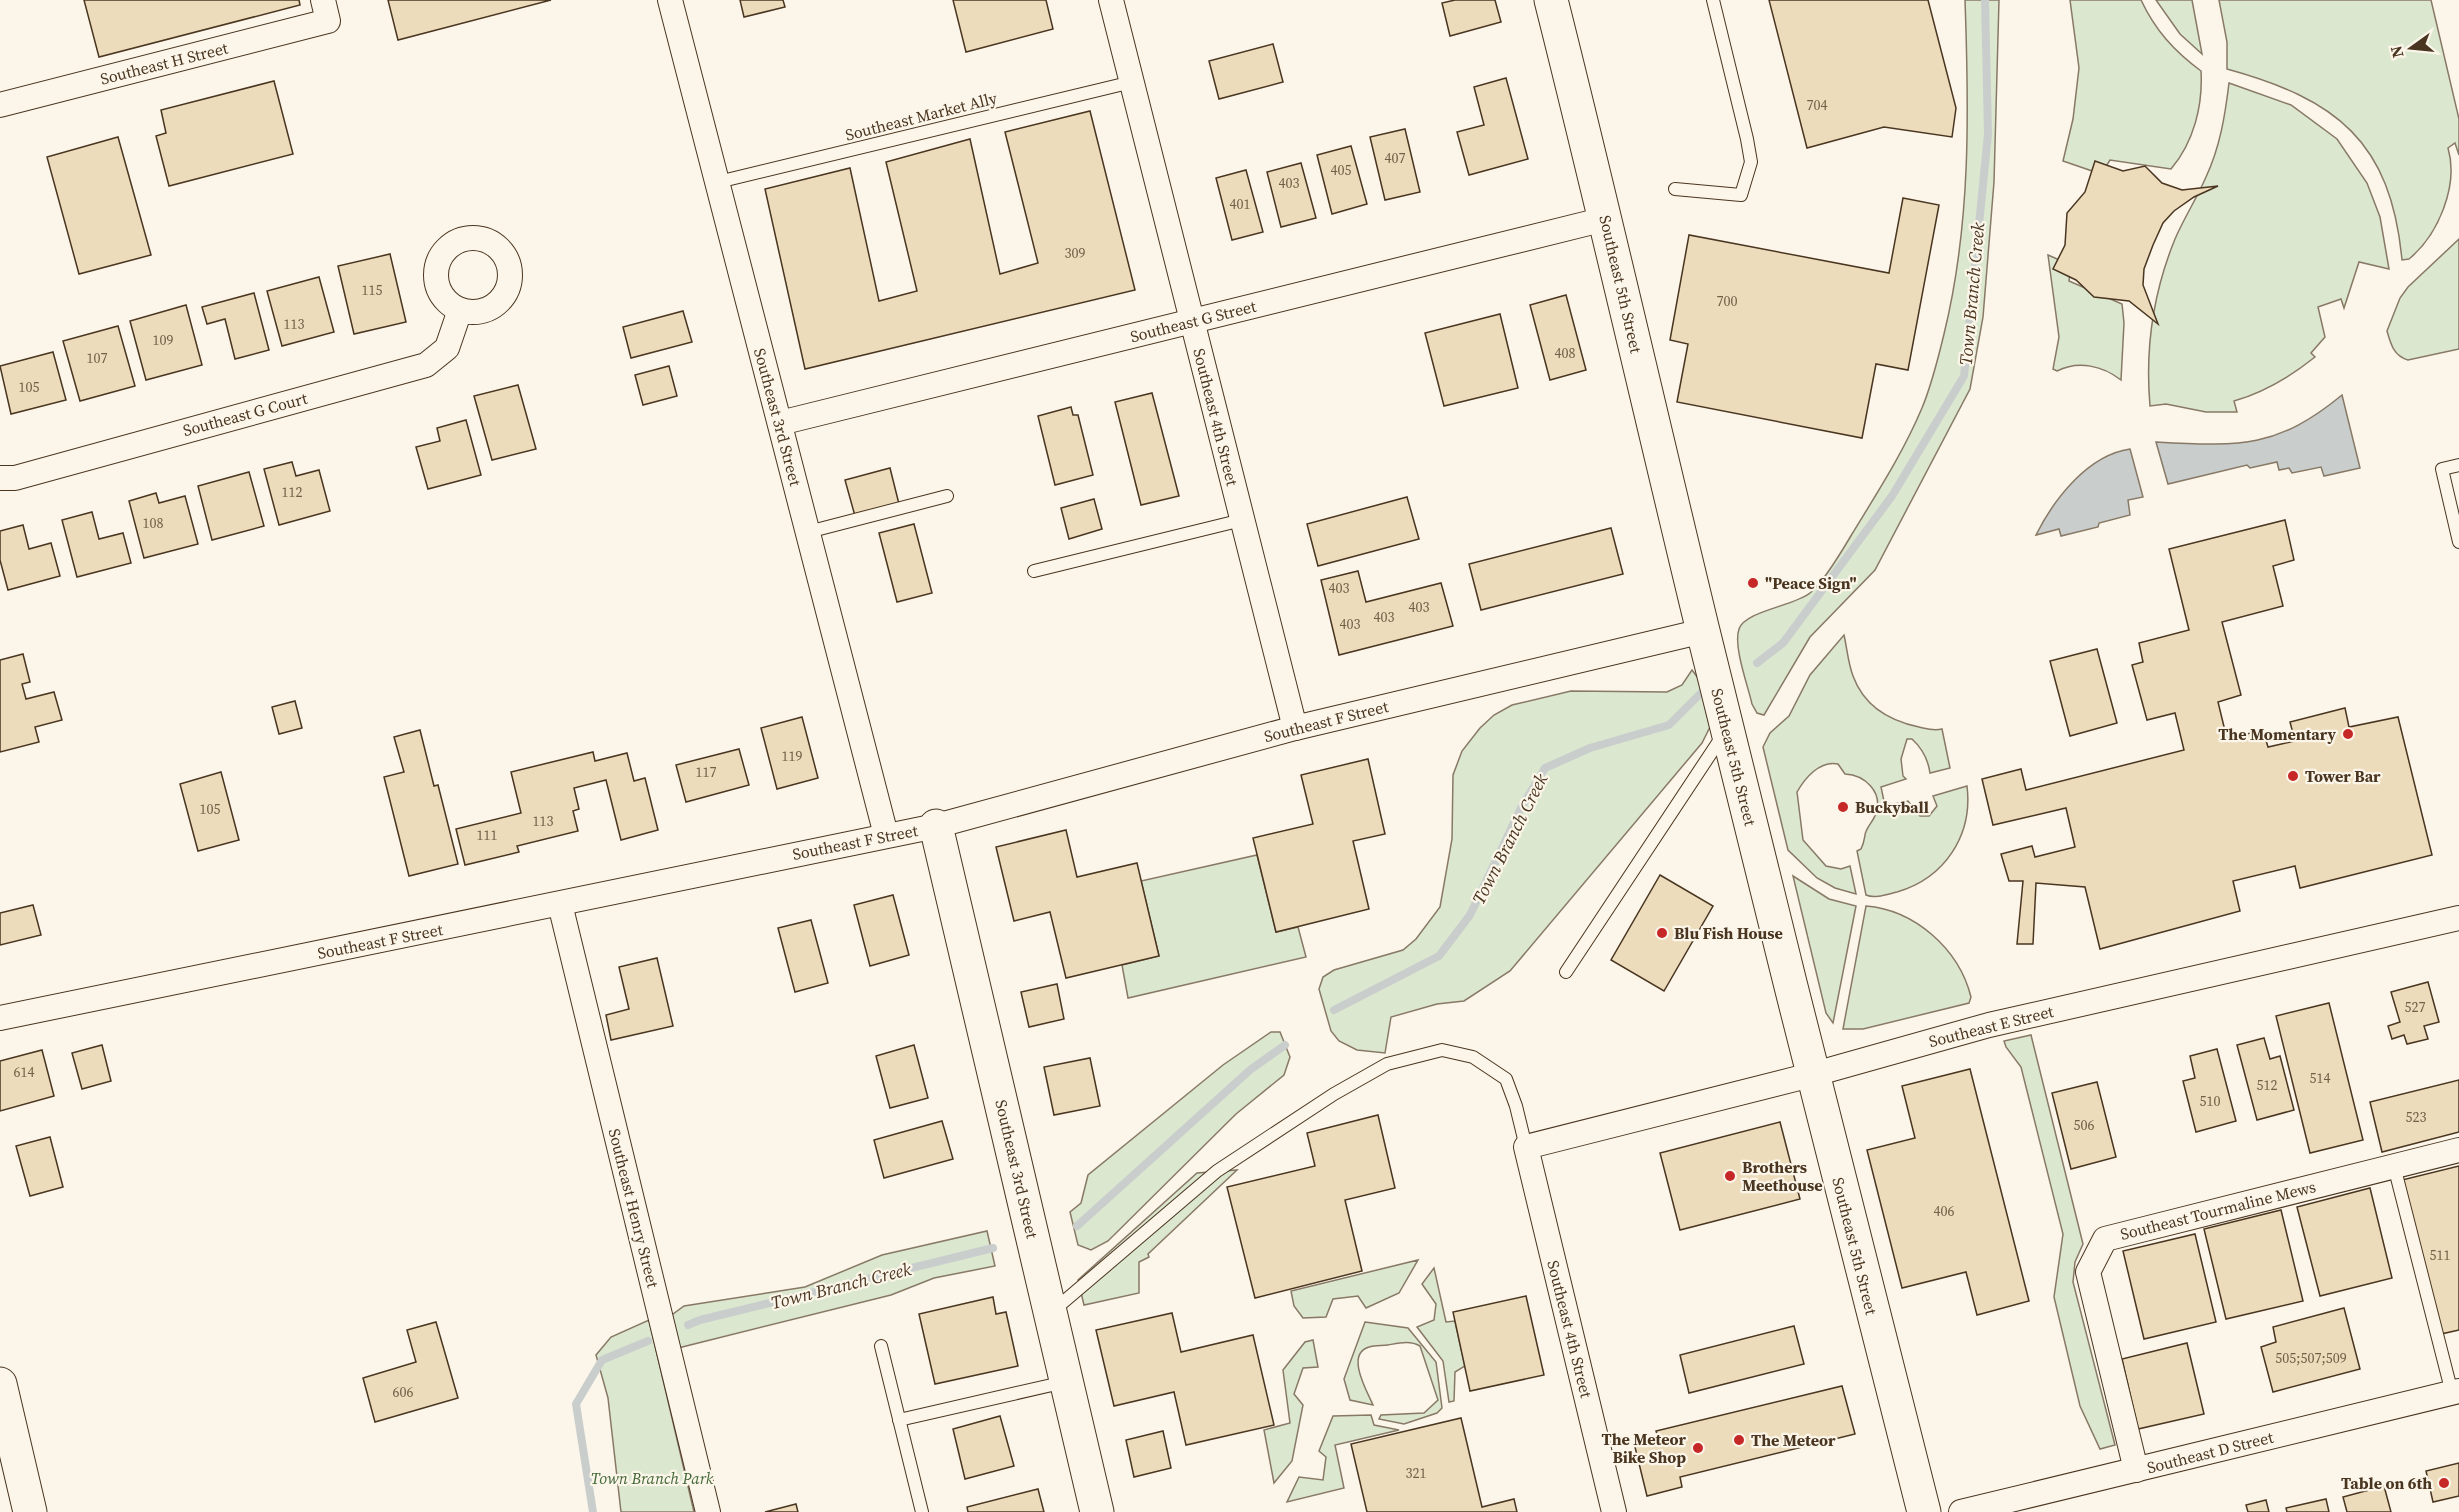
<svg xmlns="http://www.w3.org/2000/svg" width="2459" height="1512" font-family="'Source Serif 4',serif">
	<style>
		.green { fill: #dce7d0; stroke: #887966; stroke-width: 1.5 }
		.water { fill: #c9cecd; stroke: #887966; stroke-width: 1.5 }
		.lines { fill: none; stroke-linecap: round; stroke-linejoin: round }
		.stream { stroke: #c9cecd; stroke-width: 8 }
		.building { fill: #ecdcbc; stroke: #4a3520; stroke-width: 1.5 }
		.lane-casing { stroke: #4a3520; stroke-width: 14 }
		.street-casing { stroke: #4a3520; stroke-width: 26 }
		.secondary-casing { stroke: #4a3520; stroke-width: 35 }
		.lane { stroke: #fbf6e9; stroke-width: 12 }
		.street { stroke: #fbf6e9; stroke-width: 24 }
		.secondary { stroke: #fbf6e9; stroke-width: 33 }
		.poi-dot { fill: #c62828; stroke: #fbf6e9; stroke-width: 2 }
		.labels { text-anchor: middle; stroke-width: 4.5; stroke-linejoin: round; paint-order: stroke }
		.number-label { font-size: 14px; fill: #725f47 }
		.street-label { font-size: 16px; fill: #4a3520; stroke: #fbf6e9 }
		.poi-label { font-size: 16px; font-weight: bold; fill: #4a3520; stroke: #fbf6e9; text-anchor: start }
		.park-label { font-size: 16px; font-style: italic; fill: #436837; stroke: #fbf6e9 }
		.water-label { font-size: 18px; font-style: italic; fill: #4a3520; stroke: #fbf6e9 }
	</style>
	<rect width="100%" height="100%" fill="#fbf6e9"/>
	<!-- green -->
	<g class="green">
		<path d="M1965 0H1999L1994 182 1983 317 1970 389 1875 570 1810 637 1764 715 1757 713 1752 704C1748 686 1733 646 1739 629 1745 611 1794 606 1810 593 1824 582 1842 551 1852 534 1877 493 1903 453 1922 408 1932 384 1938 359 1944 334 1971 224 1969 112 1965 0Z"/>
		<path d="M2070 0H2141C2155 30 2174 51 2201 71 2203 105 2194 142 2171 169L2110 160 2101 174 2063 161 2073 119 2079 68Z"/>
		<path d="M2156 0H2192L2202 54 2180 34Z"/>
		<path d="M2219 0H2431L2459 119V155L2455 143 2448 148C2459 186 2438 235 2409 259L2402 260C2391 141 2336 99 2227 69V42Z"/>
		<path d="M2229 83 2291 105 2337 139 2367 183 2380 217 2389 269 2359 262 2344 308 2341 299 2318 307 2325 337 2311 353 2315 357C2290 377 2265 392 2234 401L2237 412H2206L2166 404 2150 406C2145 349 2153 293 2175 239 2184 218 2197 198 2206 177 2220 147 2225 116 2229 83Z"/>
		<path d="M2459 239V349L2408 360C2394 356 2391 345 2387 331L2400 298 2408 287Z"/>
		<path d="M2048 255 2071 265 2069 281 2122 304 2124 323 2121 380C2103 366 2079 360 2057 371L2053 369 2059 337Z"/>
		<path d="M1844 635C1847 648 1848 663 1853 676 1864 706 1890 721 1919 727 1928 729 1933 731 1942 729L1950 768 1930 773C1928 759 1923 749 1912 739H1907L1901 759 1903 776 1906 779 1881 787 1885 806 1908 801 1920 816H1929L1937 806 1933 796 1967 786C1973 835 1945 878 1897 892 1888 894 1875 899 1866 895L1857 851 1861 849C1864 843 1864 841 1865 835 1866 827 1874 821 1876 813 1883 792 1865 775 1845 774L1838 764C1820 760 1805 778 1797 792L1803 840 1826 866 1841 869 1850 866 1856 894 1835 888 1817 878 1788 850 1763 747 1770 733 1789 716 1810 675Z"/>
		<path d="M1692 670 1698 678 1710 727 1702 743 1510 971 1464 1001 1437 1004 1391 1017 1385 1053 1357 1050 1339 1041 1331 1031 1319 989 1323 977 1334 970 1403 950 1416 939 1440 907 1452 839 1453 775 1462 751 1480 728 1494 715 1512 705 1571 691 1667 692 1682 685Z"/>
		<path d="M1257 855 1276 932 1298 927 1306 957 1128 998 1122 965 1159 956 1141 881Z"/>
		<path d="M1793 876 1829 899 1856 906 1833 1023 1826 1013Z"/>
		<path d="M1866 906C1915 910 1959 949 1971 997L1969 1003 1863 1029H1843Z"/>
		<path d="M1271 1032H1280L1290 1057 1284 1075 1236 1114 1108 1241 1091 1250 1078 1245 1070 1212 1081 1203 1088 1175 1223 1065Z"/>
		<path d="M2031 1035 2083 1244 2075 1262 2073 1282 2115 1445 2100 1449 2080 1406 2054 1297 2063 1234 2021 1067 2006 1047 2004 1041Z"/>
		<path d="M1237 1170 1148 1254 1149 1257 1139 1262V1293L1084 1305 1078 1280 1197 1173Z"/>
		<path d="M987 1231 995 1266 934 1278 891 1295 678 1348 669 1317 684 1306 805 1287 882 1255Z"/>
		<path d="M1418 1260 1399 1293 1366 1308 1358 1296 1333 1299 1326 1317 1303 1318 1294 1306 1291 1291Z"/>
		<path d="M1434 1268 1446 1322 1455 1321 1465 1366 1455 1372 1454 1401 1449 1402 1443 1361 1417 1327 1434 1320 1436 1304 1422 1284Z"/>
		<path d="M649 1320 694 1512H621L608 1398 596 1355 611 1337Z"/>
		<path d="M1365 1322 1408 1328 1436 1362 1442 1408 1437 1413 1404 1424 1379 1419 1381 1415 1424 1413 1438 1400 1420 1346C1410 1340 1399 1343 1388 1345 1382 1346 1375 1345 1369 1347 1345 1354 1367 1391 1373 1405L1350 1400 1344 1379Z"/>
		<path d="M1313 1340 1318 1367 1303 1368 1294 1394 1303 1405 1292 1461 1274 1483 1264 1430 1290 1423 1283 1370 1305 1342Z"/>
		<path d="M1371 1415 1374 1425 1399 1430 1335 1445 1344 1488 1287 1502 1299 1477 1323 1480 1326 1457 1319 1451 1333 1416Z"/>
	</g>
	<!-- water -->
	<g class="water">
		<path d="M2342 395 2360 468 2324 476 2321 467 2292 473 2289 468 2279 470 2277 462 2250 468 2247 465 2168 484 2156 442C2238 446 2275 450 2342 395Z"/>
		<path d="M2130 449 2143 497 2128 500 2130 515 2099 523 2098 527 2061 536 2059 529 2036 535C2054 499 2088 455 2130 449Z"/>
	</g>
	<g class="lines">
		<!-- stream -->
		<g class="stream">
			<path d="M1757 663 1783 643 1892 496 1964 376 1988 134 1985 0"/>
			<path d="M1334 1010 1439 956 1470 915 1521 808 1545 768 1590 748 1669 725 1701 693"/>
			<path d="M1077 1226 1250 1070 1285 1045"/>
			<path d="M688 1325 700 1320 993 1248"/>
			<path d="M593 1512 576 1404 602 1360 648 1341"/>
		</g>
	</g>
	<!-- building -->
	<g class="building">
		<path d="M84 0H299L300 5 99 57Z"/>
		<path d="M388 0H551L398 40Z"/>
		<path d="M740 0H783L785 7 744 17Z"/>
		<path d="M953 0H1046L1053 29 966 52Z"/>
		<path d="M1455 0H1495L1501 22 1450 36 1442 3Z"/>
		<path d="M1769 0H1928L1956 108 1952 137 1884 127 1807 148Z"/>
		<path d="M1273 44 1283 82 1219 99 1209 61Z"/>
		<path d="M1506 78 1528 159 1469 175 1457 132 1484 125 1474 87Z"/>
		<path d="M274 81 293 154 169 186 156 136 166 133 161 110Z"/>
		<path d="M1090 111 1135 290 805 369 765 189 850 168 879 301 917 291 886 162 970 139 1000 274 1038 263 1005 132Z"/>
		<path d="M1405 129 1420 192 1385 200 1370 137Z"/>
		<path d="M118 137 151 255 79 274 47 157Z"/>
		<path d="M1351 146 1367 204 1332 214 1317 155Z"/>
		<path d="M2095 161 2123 171 2145 166 2162 183 2182 190 2218 186 2194 197 2174 211 2163 223 2153 245 2144 269 2143 285 2158 324 2129 301 2094 297 2076 280 2053 269 2065 245 2067 213 2085 192Z"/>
		<path d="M1301 163 1316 218 1281 227 1267 172Z"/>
		<path d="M1246 170 1263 232 1232 240 1216 178Z"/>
		<path d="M1903 198 1939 205 1908 370 1876 364 1862 438 1677 402 1688 344 1670 340 1689 235 1889 273Z"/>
		<path d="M390 254 406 322 354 334 338 266Z"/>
		<path d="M319 277 334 332 282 346 267 291Z"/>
		<path d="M254 293 269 350 235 359 225 319 207 324 202 307Z"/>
		<path d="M1566 295 1586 370 1550 380 1530 305Z"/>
		<path d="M186 305 202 365 146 380 130 321Z"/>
		<path d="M683 311 692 342 631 358 623 327Z"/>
		<path d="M1500 314 1518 388 1444 406 1425 333Z"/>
		<path d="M118 326 135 386 80 401 63 341Z"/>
		<path d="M53 352 66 400 11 414 0 366Z"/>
		<path d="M669 366 677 396 643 405 635 375Z"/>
		<path d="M518 385 536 449 492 460 474 396Z"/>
		<path d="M1152 393 1179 496 1141 505 1115 402Z"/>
		<path d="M1071 407 1073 415H1078L1093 475 1055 485 1038 416Z"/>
		<path d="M466 420 481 475 428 489 416 447 440 441 437 428Z"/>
		<path d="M292 462 296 476 319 470 330 511 279 525 264 469Z"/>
		<path d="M890 468 899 504 855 516 845 480Z"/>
		<path d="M249 472 264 526 212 540 198 486Z"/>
		<path d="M156 493 159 503 185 496 198 544 144 558 129 501Z"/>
		<path d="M1407 497 1419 539 1318 566 1307 524Z"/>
		<path d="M1094 499 1102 529 1069 539 1061 508Z"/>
		<path d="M92 512 99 539 123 533 131 563 77 577 62 520Z"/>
		<path d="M2285 520 2294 560 2273 566 2283 606 2222 622 2241 695 2218 702 2227 739 2263 730 2268 747 2295 741 2290 722 2345 708 2349 727 2398 717 2432 855 2300 888 2295 866 2233 881 2240 911 2100 949 2085 887 2036 883 2033 944H2017L2023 881H2009L2001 854 2032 846 2035 857 2075 847 2066 808 1993 825 1982 779 2021 769 2026 790 2184 750 2175 713 2147 720 2132 665 2143 662 2139 643 2189 630 2169 549Z"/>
		<path d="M914 524 932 593 897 602 879 533Z"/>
		<path d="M23 525 29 549 51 543 60 576 8 590 0 560V531Z"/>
		<path d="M1611 528 1623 574 1481 610 1469 564Z"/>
		<path d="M1358 571 1366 602 1441 583 1453 626 1339 655 1321 580Z"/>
		<path d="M2097 649 2117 723 2070 736 2050 661Z"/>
		<path d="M23 654 30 682 22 684 26 699 54 692 62 720 35 727 39 742 0 752V660Z"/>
		<path d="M295 701 302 728 279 734 272 707Z"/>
		<path d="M802 717 818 778 777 789 761 728Z"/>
		<path d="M420 730 434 786 438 785 458 864 409 876 384 777 404 772 394 737Z"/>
		<path d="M739 749 749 785 686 802 676 765Z"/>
		<path d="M593 752 595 761 627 753 634 781 645 778 658 830 621 840 606 780 574 788 579 809 573 811 578 831 517 846 519 852 465 865 456 829 521 813 511 772Z"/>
		<path d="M1368 759 1385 834 1353 841 1369 909 1276 932 1253 838 1313 824 1301 775Z"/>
		<path d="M221 772 239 840 198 851 180 784Z"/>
		<path d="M1066 830 1077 877 1137 863 1159 956 1066 978 1050 912 1014 921 996 847Z"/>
		<path d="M1660 875 1713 906 1664 991 1611 960Z"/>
		<path d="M893 895 909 955 870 966 854 905Z"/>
		<path d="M33 905 41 935 0 945V913Z"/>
		<path d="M811 920 828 983 795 992 778 928Z"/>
		<path d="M657 958 673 1026 611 1040 606 1015 629 1009 619 967Z"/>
		<path d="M2428 982 2439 1022 2424 1026 2428 1039 2407 1044 2404 1035 2392 1039 2388 1026 2400 1022 2391 992Z"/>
		<path d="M1057 984 1064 1019 1029 1027 1021 992Z"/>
		<path d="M2329 1003 2363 1140 2310 1153 2276 1016Z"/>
		<path d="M2264 1038 2270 1059 2280 1056 2294 1110 2257 1120 2237 1045Z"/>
		<path d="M102 1045 111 1081 82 1089 72 1053Z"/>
		<path d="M914 1045 928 1098 890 1108 876 1056Z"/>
		<path d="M2217 1049 2236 1121 2196 1132 2183 1081 2195 1078 2190 1056Z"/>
		<path d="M42 1050 54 1096 0 1111V1061Z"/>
		<path d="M1090 1058 1100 1106 1054 1115 1044 1067Z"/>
		<path d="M1970 1069 2029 1301 1977 1315 1966 1272 1902 1288 1867 1150 1915 1138 1902 1086Z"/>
		<path d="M2459 1080V1132L2382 1152 2370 1102Z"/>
		<path d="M2097 1082 2116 1157 2071 1169 2052 1093Z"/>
		<path d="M1378 1115 1395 1188 1345 1200 1362 1271 1255 1298 1227 1187 1315 1166 1307 1133Z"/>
		<path d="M942 1121 953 1159 884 1178 874 1140Z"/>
		<path d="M1780 1122 1800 1199 1680 1230 1660 1153Z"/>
		<path d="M50 1137 63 1187 30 1196 16 1146Z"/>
		<path d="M2459 1166V1330L2441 1334 2402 1180Z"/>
		<path d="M2370 1188 2392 1278 2320 1296 2297 1207Z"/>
		<path d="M2281 1210 2303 1301 2226 1319 2204 1229Z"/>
		<path d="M2195 1234 2216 1322 2144 1339 2123 1251Z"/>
		<path d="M1526 1296 1544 1375 1470 1391 1453 1312Z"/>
		<path d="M993 1297 996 1314 1006 1312 1018 1366 935 1384 919 1314Z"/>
		<path d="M2344 1308 2360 1369 2273 1392 2261 1347 2276 1342 2273 1327Z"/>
		<path d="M1172 1313 1181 1352 1253 1335 1274 1425 1186 1445 1174 1392 1114 1406 1096 1330Z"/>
		<path d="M436 1322 458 1398 375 1422 363 1378 416 1362 407 1330Z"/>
		<path d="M1794 1326 1804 1364 1689 1393 1680 1355Z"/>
		<path d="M2187 1343 2204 1414 2138 1429 2122 1359Z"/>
		<path d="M1842 1386 1855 1434 1680 1477 1682 1487 1647 1496 1634 1443 1658 1437 1656 1431Z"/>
		<path d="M1000 1416 1014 1466 965 1479 953 1429Z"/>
		<path d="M1461 1418 1482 1507 1514 1499 1517 1512H1367L1351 1444Z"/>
		<path d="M1163 1431 1171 1468 1134 1477 1126 1440Z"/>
		<path d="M2459 1463V1496L2433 1502 2426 1471Z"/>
		<path d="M2384 1486 2391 1512H2347L2343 1497Z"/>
		<path d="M1038 1489 1044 1512H968L967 1507Z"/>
		<path d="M2326 1499 2329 1512H2287L2286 1508Z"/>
		<path d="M2266 1500 2269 1512H2248L2246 1505Z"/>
		<path d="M796 1504 798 1512H765Z"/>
	</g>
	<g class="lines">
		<defs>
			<g id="lane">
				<path d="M718 182 1132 82"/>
				<path d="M1675 189 1741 195 1751 162 1747 139 1713 0"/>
				<path d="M2459 465 2442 469 2459 542"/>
				<path d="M808 532 947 496"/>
				<path d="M1034 571 1242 520"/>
				<path d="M1566 972 1723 735"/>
				<path d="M2394 1166 2452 1393"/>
				<path d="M1054 1310 1217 1171 1334 1094 1387 1064 1442 1050 1473 1057 1506 1079 1516 1106 1526 1147"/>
				<path d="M881 1346 922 1512"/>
				<path d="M899 1420 1065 1382"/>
			</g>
			<g id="street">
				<path d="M670 0 886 835"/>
				<path d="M1111 0 1295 728"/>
				<path d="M0 105 328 21 323 0"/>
				<circle cx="473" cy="275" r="37"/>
				<path d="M780 423 1605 219"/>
				<path d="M0 478H15L426 365 447 348 460 310"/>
				<path d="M560 904 708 1512"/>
				<path d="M0 1018 936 826 1295 728 1703 631"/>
				<path d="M2136 1470 2088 1272 2105 1239 2459 1150"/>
				<path d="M1614 1512 1526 1147 1811 1075 1989 1025 2459 918"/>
				<path d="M1961 1512 2459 1391"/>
			</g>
			<g id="secondary">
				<path d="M1551 0C1604 210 1652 421 1703 631 1775 925 1849 1219 1924 1512"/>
				<path d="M936 826 1097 1512"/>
				<path d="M0 1384 30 1512"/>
			</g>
		</defs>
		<!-- lane casing -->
		<use href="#lane" class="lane-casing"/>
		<!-- street casing -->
		<use href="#street" class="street-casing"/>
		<!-- secondary casing -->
		<use href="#secondary" class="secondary-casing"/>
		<!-- lane -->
		<use href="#lane" class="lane"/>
		<!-- street -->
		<use href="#street" class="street"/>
		<!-- secondary -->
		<use href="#secondary" class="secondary"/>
	</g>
	<!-- markers -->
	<g class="poi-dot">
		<circle cx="1753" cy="583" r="6"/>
		<circle cx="2348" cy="734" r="6"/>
		<circle cx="2293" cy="776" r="6"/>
		<circle cx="1843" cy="807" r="6"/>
		<circle cx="1662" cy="933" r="6"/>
		<circle cx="1730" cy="1176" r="6"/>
		<circle cx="1739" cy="1440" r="6"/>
		<circle cx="1698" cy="1448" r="6"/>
		<circle cx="2444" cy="1483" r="6"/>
	</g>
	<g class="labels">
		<!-- number labels -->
		<g class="number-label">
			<text x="1817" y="110">704</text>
			<text x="1395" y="163">407</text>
			<text x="1341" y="175">405</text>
			<text x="1289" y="188">403</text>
			<text x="1240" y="209">401</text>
			<text x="1075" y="258">309</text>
			<text x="372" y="295">115</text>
			<text x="1727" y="306">700</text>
			<text x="294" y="329">113</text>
			<text x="163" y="345">109</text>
			<text x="1565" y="358">408</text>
			<text x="97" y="363">107</text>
			<text x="29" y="392">105</text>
			<text x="292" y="497">112</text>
			<text x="153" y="528">108</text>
			<text x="1339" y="593">403</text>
			<text x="1419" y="612">403</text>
			<text x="1384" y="622">403</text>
			<text x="1350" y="629">403</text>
			<text x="792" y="761">119</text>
			<text x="706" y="777">117</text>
			<text x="210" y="814">105</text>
			<text x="543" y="826">113</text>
			<text x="487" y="840">111</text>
			<text x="2415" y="1012">527</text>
			<text x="24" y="1077">614</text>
			<text x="2320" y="1083">514</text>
			<text x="2267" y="1090">512</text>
			<text x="2210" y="1106">510</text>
			<text x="2416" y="1122">523</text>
			<text x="2084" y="1130">506</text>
			<text x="1944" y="1216">406</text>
			<text x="2440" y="1260">511</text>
			<text x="2311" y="1363">505;507;509</text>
			<text x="403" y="1397">606</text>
			<text x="1416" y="1478">321</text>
		</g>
		<!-- street labels -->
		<g class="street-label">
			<text transform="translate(164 63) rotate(-14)" y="6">Southeast H Street</text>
			<text transform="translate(921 116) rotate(-14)" y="6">Southeast Market Ally</text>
			<text transform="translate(1621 284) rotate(77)" y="6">Southeast 5th Street</text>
			<text transform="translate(1193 321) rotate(-14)" y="6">Southeast G Street</text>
			<text transform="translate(245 414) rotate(-15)" y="6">Southeast G Court</text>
			<text transform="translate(778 417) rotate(75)" y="6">Southeast 3rd Street</text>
			<text transform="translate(1216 417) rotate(76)" y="6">Southeast 4th Street</text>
			<text transform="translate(1326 721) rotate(-14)" y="6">Southeast F Street</text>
			<text transform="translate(1734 757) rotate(76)" y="6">Southeast 5th Street</text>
			<text transform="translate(855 842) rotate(-11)" y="6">Southeast F Street</text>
			<text transform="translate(380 941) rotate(-11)" y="6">Southeast F Street</text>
			<text transform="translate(1991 1026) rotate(-14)" y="6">Southeast E Street</text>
			<text transform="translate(1017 1169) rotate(77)" y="6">Southeast 3rd Street</text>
			<text transform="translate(634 1208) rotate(76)" y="6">Southeast Henry Street</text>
			<text transform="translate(2218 1210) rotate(-14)" y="6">Southeast Tourmaline Mews</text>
			<text transform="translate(1855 1246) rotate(76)" y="6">Southeast 5th Street</text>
			<text transform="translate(1570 1329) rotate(76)" y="6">Southeast 4th Street</text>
			<text transform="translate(2210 1452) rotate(-14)" y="6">Southeast D Street</text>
		</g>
		<!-- poi labels -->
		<g class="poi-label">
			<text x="1765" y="589">"Peace Sign"</text>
			<text x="2336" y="740" text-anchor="end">The Momentary</text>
			<text x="2305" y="782">Tower Bar</text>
			<text x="1855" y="813">Buckyball</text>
			<text x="1674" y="939">Blu Fish House</text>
			<text x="1742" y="1173">Brothers<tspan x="1742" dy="18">Meethouse</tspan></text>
			<text x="1686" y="1445" text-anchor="end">The Meteor<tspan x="1686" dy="18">Bike Shop</tspan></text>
			<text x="1751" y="1446">The Meteor</text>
			<text x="2432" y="1489" text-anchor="end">Table on 6th</text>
		</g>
		<!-- park labels -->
		<g class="park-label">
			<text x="652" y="1484">Town Branch Park</text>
		</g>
		<!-- water labels -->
		<g class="water-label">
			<text transform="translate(1972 294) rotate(-85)" y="6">Town Branch Creek</text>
			<text transform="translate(1510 839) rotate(-63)" y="6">Town Branch Creek</text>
			<text transform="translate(841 1286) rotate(-14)" y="6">Town Branch Creek</text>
		</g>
	</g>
	<!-- north arrow -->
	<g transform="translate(2411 48) rotate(255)" stroke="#fbf6e9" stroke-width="4.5" paint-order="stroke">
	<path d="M0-4.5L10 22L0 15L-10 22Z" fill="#4a3520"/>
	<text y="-9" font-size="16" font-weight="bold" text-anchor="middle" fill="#4a3520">N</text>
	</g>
</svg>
